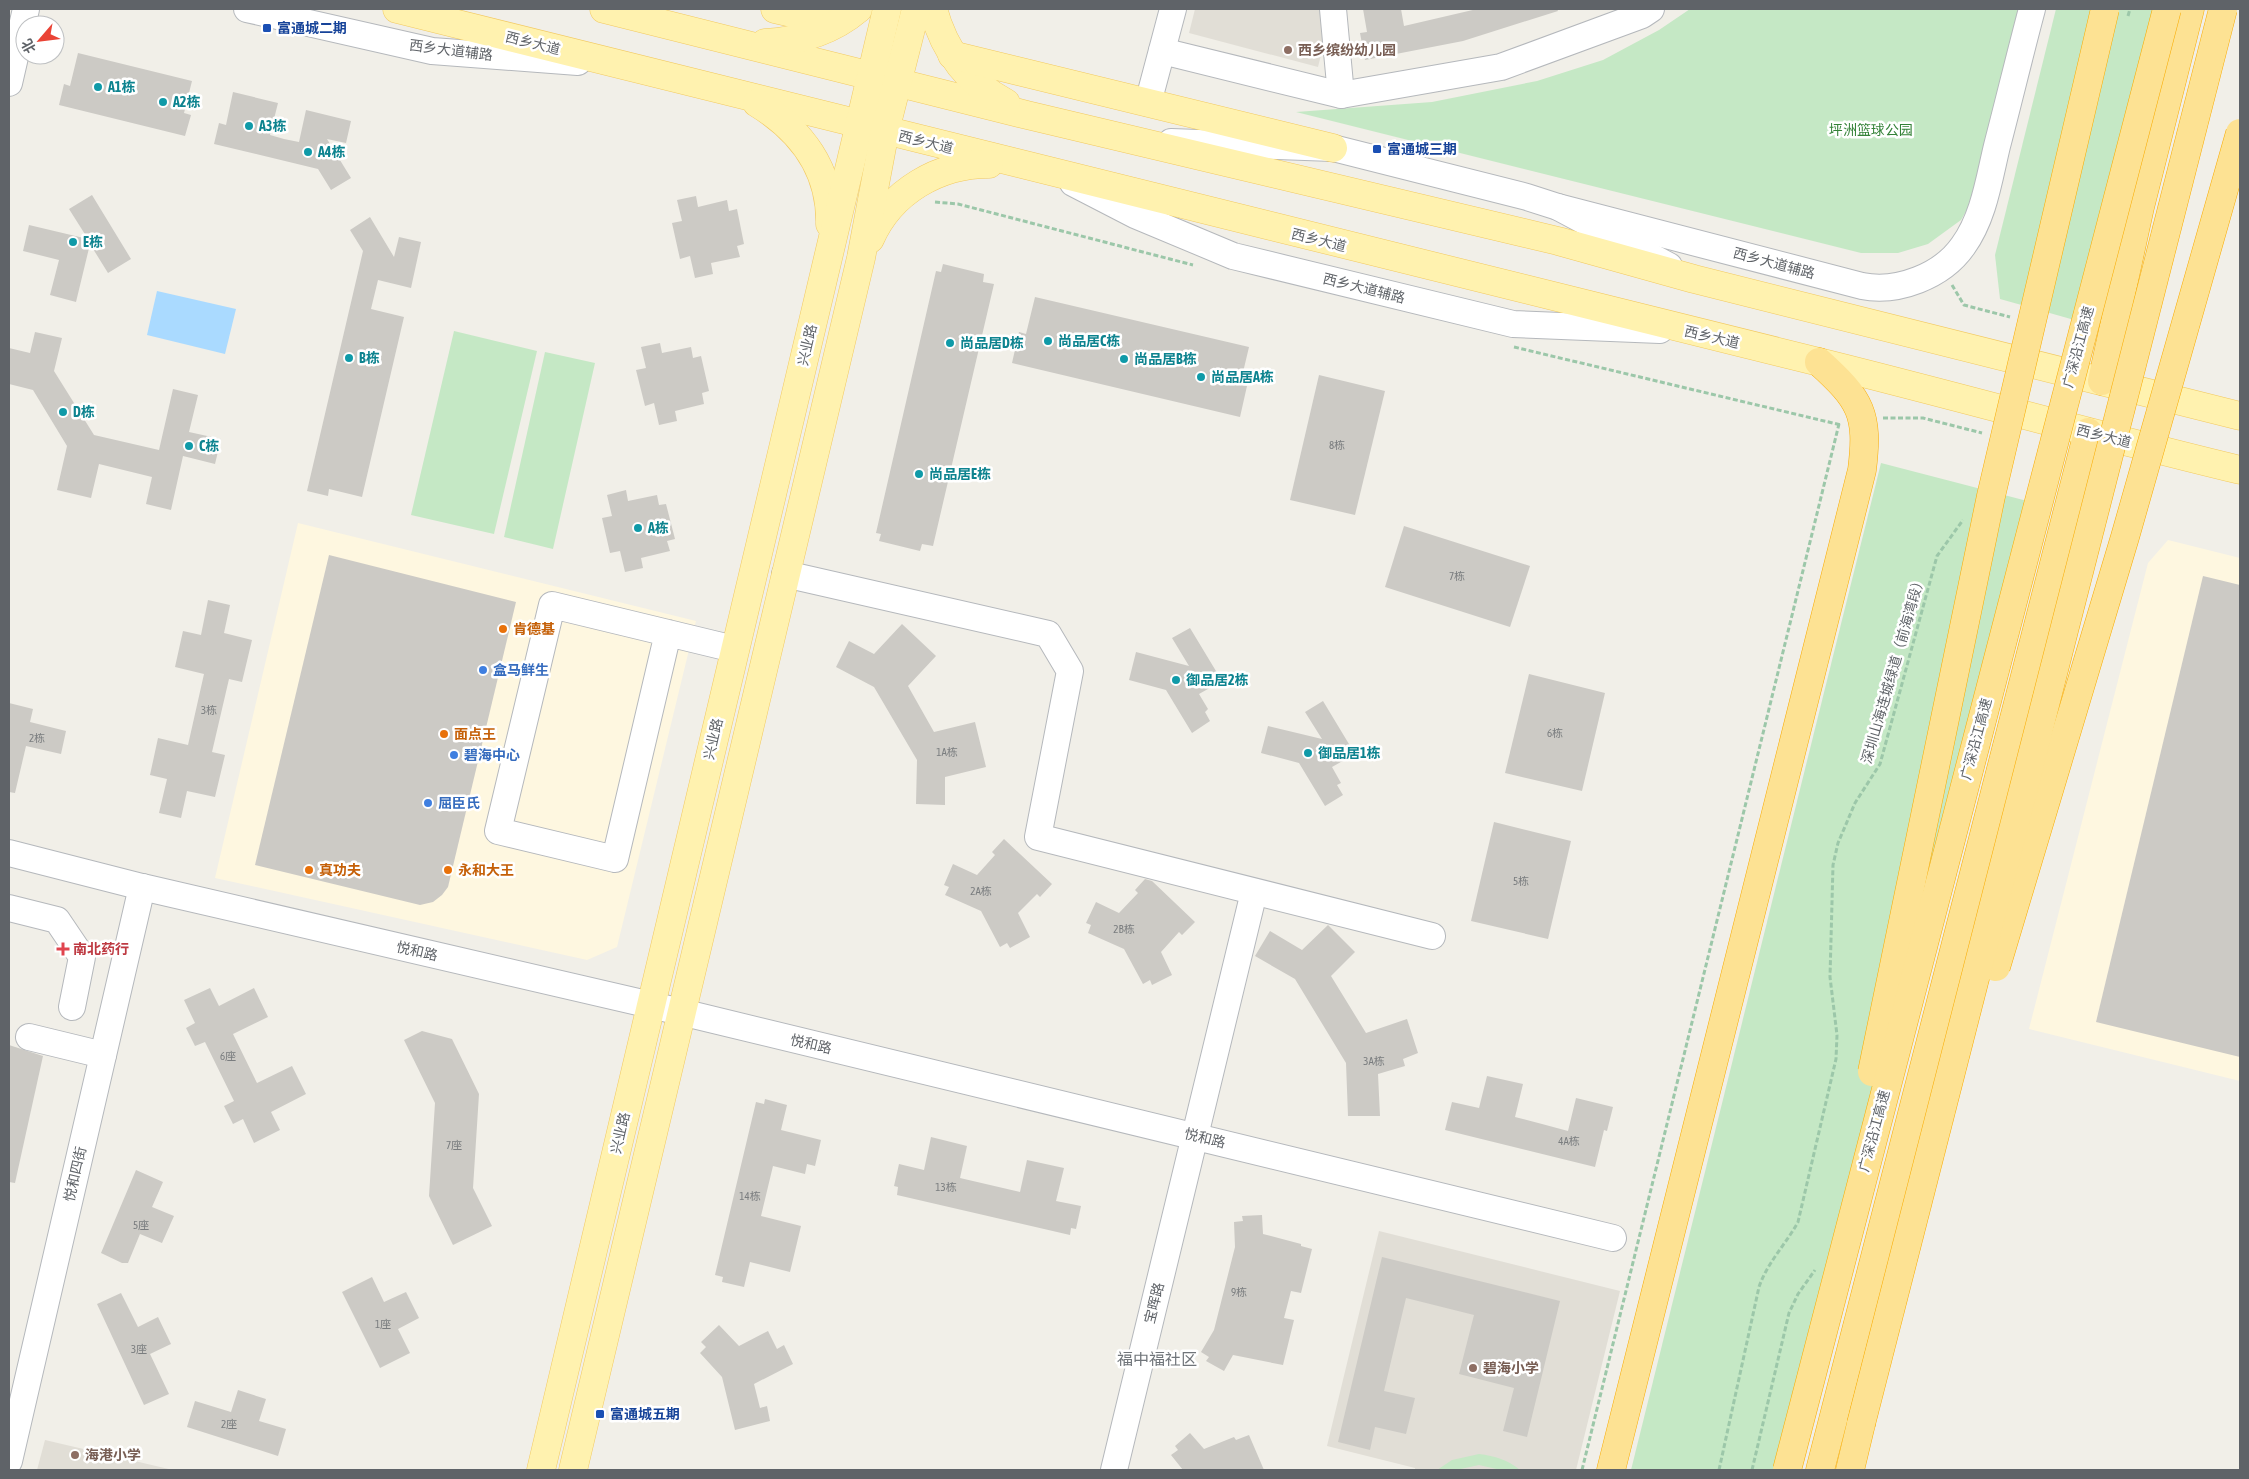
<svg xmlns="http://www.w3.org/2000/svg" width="2249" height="1479" font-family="'Asap Condensed','Noto Sans SC',sans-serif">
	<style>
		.commercial { fill: #fef7e0 }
		.education { fill: #e1ded6 }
		.green { fill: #c5e8c5 }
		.water { fill: #aadaff }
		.building { fill: #cccac5 }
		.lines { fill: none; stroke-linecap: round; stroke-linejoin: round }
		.minor-casing { stroke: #b5b8bc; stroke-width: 28 }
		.major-casing { stroke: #f2c960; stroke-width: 29 }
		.highway-casing { stroke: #f9ab00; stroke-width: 29 }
		.path { stroke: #9cc7a9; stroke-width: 3; stroke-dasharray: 5 2.5; stroke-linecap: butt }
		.minor { stroke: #fff; stroke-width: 26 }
		.major { stroke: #fff2af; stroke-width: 28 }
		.highway { stroke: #fde293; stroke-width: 28 }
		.highway-bridge-casing { stroke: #f9ab00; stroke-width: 29; stroke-linecap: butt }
		.highway-bridge { stroke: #fde293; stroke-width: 28 }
		.transit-dot { fill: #1a4fb4; stroke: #fff; stroke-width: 2 }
		.education-dot { fill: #8d6e63; stroke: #fff; stroke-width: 2 }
		.culture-dot { fill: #0f9aa8; stroke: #fff; stroke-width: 2 }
		.food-dot { fill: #e8710a; stroke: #fff; stroke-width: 2 }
		.shop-dot { fill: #3f7fe0; stroke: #fff; stroke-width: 2 }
		.health-dot { fill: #e0444e; stroke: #fff; stroke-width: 2 }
		.labels { text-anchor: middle; stroke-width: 5; stroke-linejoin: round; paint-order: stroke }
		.number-label { font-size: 11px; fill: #7a7d7f }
		.transit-label { font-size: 14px; font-weight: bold; fill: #164399; stroke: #fff; text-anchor: start }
		.street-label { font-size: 14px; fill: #5f6368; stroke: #fff }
		.education-label { font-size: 14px; font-weight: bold; fill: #785e54; stroke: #fff; text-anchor: start }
		.culture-label { font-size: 14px; font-weight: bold; fill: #0d838f; stroke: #fff; text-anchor: start }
		.park-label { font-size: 14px; fill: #348238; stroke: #fff }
		.food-label { font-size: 14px; font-weight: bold; fill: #c56008; stroke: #fff; text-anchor: start }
		.shop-label { font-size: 14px; font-weight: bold; fill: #366cbe; stroke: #fff; text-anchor: start }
		.health-label { font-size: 14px; font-weight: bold; fill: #be3a42; stroke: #fff; text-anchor: start }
		.quarter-label { font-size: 16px; fill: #70757a; stroke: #fff }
	</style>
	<rect width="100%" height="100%" fill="#f1efe8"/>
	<!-- commercial -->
	<g class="commercial">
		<path d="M298 523 696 621 617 947 587 960 215 878Z"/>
		<path d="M2168 540 2240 558V1081L2029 1029 2148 563Z"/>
	</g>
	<!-- education -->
	<g class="education">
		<path d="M1195 9H1327L1329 23 1318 67 1189 33Z"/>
		<path d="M1379 1231 1620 1291 1576 1470H1415V1468L1327 1446Z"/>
		<path d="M45 1440 173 1470H37Z"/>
	</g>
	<!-- green -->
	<g class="green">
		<path d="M1690 9H2027L1991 168 1961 220 1928 244 1898 253H1861L1296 112 1432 102 1537 81 1603 60 1659 30Z"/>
		<path d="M2056 9H2175L2092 325 2000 299 1995 255Z"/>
		<path d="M454 331 537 351 494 534 411 515Z"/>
		<path d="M545 352 595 363 553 549 504 537Z"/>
		<path d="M1881 463 2046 506 1797 1470H1631Z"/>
		<path d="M1479 1454C1495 1456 1508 1460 1520 1470H1501L1479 1465 1456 1470H1437L1452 1460Z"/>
	</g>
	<!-- water -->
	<path class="water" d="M157 291 236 309 225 354 147 335Z"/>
	<!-- building -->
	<g class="building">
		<path d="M1363 9H1401L1404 26 1477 9H1557L1558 11 1463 41 1365 60 1360 33 1367 32Z"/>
		<path d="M78 53 192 81 184 113 191 115 185 136 59 105 64 84 70 86Z"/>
		<path d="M233 92 278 103 270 135 284 139 299 142 306 110 351 121 346 143 327 139 351 178 331 190 318 169 214 144 219 123 226 125Z"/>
		<path d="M92 195 131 259 108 273 90 244 76 302 50 295 59 260 23 251 29 225 88 239 69 209Z"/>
		<path d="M696 196 698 207 727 200 729 211 737 209 744 244 737 246 740 257 711 263 713 274 695 278 690 256 680 259 672 223 682 221 677 200Z"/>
		<path d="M370 217 394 257 399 237 421 242 411 288 378 280 371 309 404 317 362 497 329 489 328 496 307 491 363 251 350 230Z"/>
		<path d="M943 264 984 274 983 282 994 284 933 546 922 544 920 551 879 541 881 534 876 533 936 271 941 272Z"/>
		<path d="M1035 297 1249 347 1240 385 1247 386 1240 417 1012 363 1019 332 1026 334Z"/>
		<path d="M35 332 62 338 54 371 94 435 159 450 173 389 198 395 189 432 221 439 215 464 183 456 171 510 146 504 152 477 99 464 91 498 57 490 67 446 33 390 9 384V348L30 353Z"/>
		<path d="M660 343 662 353 691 347 693 358 701 356 709 391 702 393 704 404 675 411 677 421 659 425 654 403 645 406 636 370 646 368 641 347Z"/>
		<path d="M1319 375 1385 391 1355 515 1290 500Z"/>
		<path d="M626 490 628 501 657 495 659 505 666 504 675 539 667 541 670 551 641 558 643 568 625 572 620 551 610 553 602 518 612 516 607 495Z"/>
		<path d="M1404 526 1530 566 1510 627 1385 587Z"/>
		<path d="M329 555 516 602 448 887 442 895 433 902 420 905 255 865Z"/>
		<path d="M2203 576 2240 585V1057L2096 1022Z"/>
		<path d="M208 600 230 605 224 633 252 640 242 682 229 679 212 752 225 755 215 797 187 791 181 818 159 813 167 779 150 775 158 738 188 745 204 674 175 667 183 631 201 635Z"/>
		<path d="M902 624 936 656 908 686 934 732 975 722 986 767 945 777V805L916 804 917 760 874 687 836 667 849 641 874 654Z"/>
		<path d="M1190 628 1222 681 1199 694 1208 709 1205 712 1210 721 1192 733 1166 690 1129 680 1136 652 1189 666 1172 638Z"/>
		<path d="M1529 674 1605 693 1582 791 1505 773Z"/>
		<path d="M1323 701 1355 754 1332 767 1341 783 1337 785 1343 795 1325 806 1299 763 1261 753 1268 726 1322 739 1305 712Z"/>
		<path d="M9 703 33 709 30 722 66 731 61 754 26 746 15 793 9 792Z"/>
		<path d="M1494 822 1571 841 1548 939 1471 921Z"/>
		<path d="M1004 839 1052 884 1040 897 1037 894 1018 913 1030 937 1010 948 1007 943 1000 947 981 911 945 895 949 887 944 885 953 864 977 875 995 855 992 852Z"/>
		<path d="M1145 879 1152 881 1195 922 1182 935 1179 932 1161 952 1172 975 1152 985 1150 980 1143 984 1124 949 1088 933 1091 925 1086 923 1096 902 1119 913 1138 893 1135 890Z"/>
		<path d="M1328 925 1355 952 1331 976 1366 1033 1407 1019 1418 1053 1403 1059 1405 1066 1378 1074 1380 1116H1348L1346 1063 1295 979 1255 956 1270 931 1302 950Z"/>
		<path d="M210 988 219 1006 254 988 268 1017 233 1034 257 1083 292 1066 306 1094 271 1112 280 1130 254 1143 243 1119 233 1124 224 1106 234 1101 205 1042 195 1046 186 1028 195 1023 184 1000Z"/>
		<path d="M422 1031 452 1039 479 1094 473 1188 492 1226 453 1245 429 1196 435 1103 404 1040Z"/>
		<path d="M9 1045 43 1056 15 1183 9 1182Z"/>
		<path d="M1487 1076 1523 1084 1515 1117 1542 1124 1568 1131 1576 1098 1613 1107 1607 1131 1604 1130 1595 1167 1445 1130 1452 1102 1479 1108Z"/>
		<path d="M765 1099 787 1105 781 1130 821 1140 815 1166 807 1164 805 1174 773 1166 761 1216 801 1226 790 1272 750 1262 744 1287 722 1282 723 1277 715 1275 756 1102 764 1104Z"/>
		<path d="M931 1137 967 1146 960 1178 1020 1192 1027 1160 1064 1168 1056 1201 1081 1206 1076 1229 1071 1228 1070 1235 897 1195 898 1187 894 1186 899 1164 924 1170Z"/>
		<path d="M136 1170 163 1182 152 1207 174 1216 162 1243 140 1234 128 1263H122L101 1253Z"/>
		<path d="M1262 1215 1263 1234 1301 1244V1246L1312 1249 1301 1293 1291 1291 1284 1318 1294 1320 1283 1365 1233 1355 1224 1371 1206 1361 1209 1357 1201 1352 1214 1330 1235 1247 1234 1222 1243 1221 1242 1216Z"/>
		<path d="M1382 1257 1560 1301 1527 1437 1503 1431 1514 1388 1459 1374 1474 1315 1406 1298 1384 1391 1415 1398 1406 1434 1375 1427 1370 1450 1338 1442Z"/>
		<path d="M372 1277 384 1302 406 1292 419 1318 398 1329 410 1353 380 1368 342 1292Z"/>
		<path d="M121 1293 138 1327 158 1317 171 1344 150 1354 169 1394 144 1405 97 1304Z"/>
		<path d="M719 1325 739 1346 768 1331 777 1349 784 1345 793 1364 754 1384 760 1408 767 1406 770 1421 735 1430 722 1377 700 1353 706 1347 701 1342Z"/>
		<path d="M238 1390 266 1399 259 1421 286 1429 278 1456 187 1427 195 1401 231 1412Z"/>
		<path d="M1190 1433 1204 1449 1234 1437 1236 1440 1249 1435 1264 1470H1183L1171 1455 1178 1450 1175 1446Z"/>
	</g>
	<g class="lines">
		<defs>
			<g id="minor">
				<path d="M247 9 432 51 578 62"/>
				<path d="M1333 9 1341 95"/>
				<path d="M1162 51 1341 95 1501 67 1642 15 1651 9"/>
				<path d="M9 83 26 9"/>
				<path d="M1148 103 1173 9"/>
				<path d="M1171 142 1333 148 1527 197 1558 207 1669 266"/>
				<path d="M1073 183 1135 215 1233 256 1513 324 1660 330"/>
				<path d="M1558 207 1862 286C1898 293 1942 276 1963 246 1984 217 1989 179 1997 146 2009 100 2020 54 2032 9"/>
				<path d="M785 574 1048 634 1070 671 1038 837 1432 936"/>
				<path d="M668 633 615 859 498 831 552 605 734 649"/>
				<path d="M9 853 142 887 681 1012 1613 1238"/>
				<path d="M9 908 57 920 82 957 72 1007"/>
				<path d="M29 1037 103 1055"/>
				<path d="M9 1461 142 887"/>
				<path d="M1114 1470 1254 892"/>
			</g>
			<g id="major">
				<path d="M397 9C870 126 1342 246 1815 361 1957 396 2098 436 2240 470"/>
				<path d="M604 9 1027 115 1558 241 1694 279 2240 416"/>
				<path d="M775 9 823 20H841"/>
				<path d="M933 9C944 50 968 83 1006 103"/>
				<path d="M765 43C798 41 832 31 858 9"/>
				<path d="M952 55 1333 148"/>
				<path d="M757 103C801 130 831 170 830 224"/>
				<path d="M870 239C891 191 939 164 989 164"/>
				<path d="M541 1470 887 9"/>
				<path d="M573 1470 861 258 885 131 916 9"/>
			</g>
			<g id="highway">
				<path d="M2102 381 2140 207 2190 9"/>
				<path d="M1611 1470 1862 470C1869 414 1861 400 1819 362"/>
				<path d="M1820 1470 2088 432"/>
				<path d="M1850 1470 1861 1424"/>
			</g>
		</defs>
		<!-- minor casing -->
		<use href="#minor" class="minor-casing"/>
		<!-- major casing -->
		<use href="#major" class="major-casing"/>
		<!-- highway casing -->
		<use href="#highway" class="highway-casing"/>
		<!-- path -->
		<g class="path">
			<path d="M2128 16 2130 9"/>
			<path d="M935 202 958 204 1193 265"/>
			<path d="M1952 285 1964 305 2010 317"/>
			<path d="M1514 347 1841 425"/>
			<path d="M1883 418H1923L1982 433"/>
			<path d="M1582 1470 1839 424"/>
			<path d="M1719 1470 1759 1287C1767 1263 1786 1244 1798 1222L1836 1059 1837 1035 1830 977 1833 865 1838 843 1855 803 1880 764 1937 556 1963 520"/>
			<path d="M1752 1470 1789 1313 1798 1294 1815 1270"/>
		</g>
		<!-- minor -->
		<use href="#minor" class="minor"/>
		<!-- major -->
		<use href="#major" class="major"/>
		<!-- highway -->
		<use href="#highway" class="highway"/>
		<defs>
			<g id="highway-bridge">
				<path d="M1996 967 2125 537 2240 133"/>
				<path d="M1872 1072 1991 496 2105 9"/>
				<path d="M1861 1424 2223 9"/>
				<path d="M1787 1470 2167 9"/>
			</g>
		</defs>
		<!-- highway-bridge casing -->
		<use href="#highway-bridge" class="highway-bridge-casing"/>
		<!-- highway-bridge -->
		<use href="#highway-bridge" class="highway-bridge"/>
	</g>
	<!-- markers -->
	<g class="transit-dot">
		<rect x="262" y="23" width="10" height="10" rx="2.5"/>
		<rect x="1372" y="144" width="10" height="10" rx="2.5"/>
		<rect x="595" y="1409" width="10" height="10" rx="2.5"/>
	</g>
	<g class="education-dot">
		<circle cx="1288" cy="50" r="5"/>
		<circle cx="1473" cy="1368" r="5"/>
		<circle cx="75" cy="1455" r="5"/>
	</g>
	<g class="culture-dot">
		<circle cx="98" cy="87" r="5"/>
		<circle cx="163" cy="102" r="5"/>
		<circle cx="249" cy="126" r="5"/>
		<circle cx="308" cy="152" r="5"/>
		<circle cx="73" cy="242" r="5"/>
		<circle cx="1048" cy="341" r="5"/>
		<circle cx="950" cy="343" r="5"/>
		<circle cx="349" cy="358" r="5"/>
		<circle cx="1124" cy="359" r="5"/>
		<circle cx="1201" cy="377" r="5"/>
		<circle cx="63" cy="412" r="5"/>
		<circle cx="189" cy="446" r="5"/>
		<circle cx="919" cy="474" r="5"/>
		<circle cx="638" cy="528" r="5"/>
		<circle cx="1176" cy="680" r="5"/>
		<circle cx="1308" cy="753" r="5"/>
	</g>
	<g class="food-dot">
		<circle cx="503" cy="629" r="5"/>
		<circle cx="444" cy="734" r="5"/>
		<circle cx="309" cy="870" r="5"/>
		<circle cx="448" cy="870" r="5"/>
	</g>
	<g class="shop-dot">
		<circle cx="483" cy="670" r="5"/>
		<circle cx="454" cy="755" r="5"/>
		<circle cx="428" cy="803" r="5"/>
	</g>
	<path class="health-dot" d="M60.5 941.5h5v5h5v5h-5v5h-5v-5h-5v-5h5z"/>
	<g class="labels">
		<!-- number labels -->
		<g class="number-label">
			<text x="1337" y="449">8栋</text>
			<text x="1457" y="580">7栋</text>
			<text x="209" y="714">3栋</text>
			<text x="1555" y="737">6栋</text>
			<text x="37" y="742">2栋</text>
			<text x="947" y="756">1A栋</text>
			<text x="1521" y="885">5栋</text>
			<text x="981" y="895">2A栋</text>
			<text x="1124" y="933">2B栋</text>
			<text x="228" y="1060">6座</text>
			<text x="1374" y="1065">3A栋</text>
			<text x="1569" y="1145">4A栋</text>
			<text x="454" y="1149">7座</text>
			<text x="946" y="1191">13栋</text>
			<text x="750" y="1200">14栋</text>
			<text x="141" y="1229">5座</text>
			<text x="1239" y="1296">9栋</text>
			<text x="383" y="1328">1座</text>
			<text x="139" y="1353">3座</text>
			<text x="229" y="1428">2座</text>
		</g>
		<!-- transit labels -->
		<g class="transit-label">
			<text x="277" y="33">富通城二期</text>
			<text x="1387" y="154">富通城三期</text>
			<text x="610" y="1419">富通城五期</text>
		</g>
		<!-- street labels -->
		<g class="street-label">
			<text transform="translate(533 43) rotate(14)" y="5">西乡大道</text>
			<text transform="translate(451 50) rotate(7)" y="5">西乡大道辅路</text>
			<text transform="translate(926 142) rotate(14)" y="5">西乡大道</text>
			<text transform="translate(1319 240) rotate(14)" y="5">西乡大道</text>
			<text transform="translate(1774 263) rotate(15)" y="5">西乡大道辅路</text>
			<text transform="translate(1364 288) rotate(14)" y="5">西乡大道辅路</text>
			<text transform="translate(1712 337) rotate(13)" y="5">西乡大道</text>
			<text transform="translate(807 345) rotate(-77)" y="5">兴业路</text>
			<text transform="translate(2078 347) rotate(-75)" y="5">广深沿江高速</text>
			<text transform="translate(2104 436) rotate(14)" y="5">西乡大道</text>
			<text transform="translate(1893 669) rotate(-74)" y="5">深圳山海连城绿道（前海湾段）</text>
			<text transform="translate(713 739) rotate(-77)" y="5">兴业路</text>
			<text transform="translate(1976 739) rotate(-75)" y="5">广深沿江高速</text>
			<text transform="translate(417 951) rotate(13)" y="5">悦和路</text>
			<text transform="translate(811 1044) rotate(13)" y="5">悦和路</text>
			<text transform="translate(1874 1131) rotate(-75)" y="5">广深沿江高速</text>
			<text transform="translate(620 1133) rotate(-77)" y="5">兴业路</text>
			<text transform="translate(1205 1138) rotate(14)" y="5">悦和路</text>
			<text transform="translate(75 1174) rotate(-77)" y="5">悦和四街</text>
			<text transform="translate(1154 1303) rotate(-76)" y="5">宝晖路</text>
		</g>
		<!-- education labels -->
		<g class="education-label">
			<text x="1298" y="55">西乡缤纷幼儿园</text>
			<text x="1483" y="1373">碧海小学</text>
			<text x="85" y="1460">海港小学</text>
		</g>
		<!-- culture labels -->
		<g class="culture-label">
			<text x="108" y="92">A1栋</text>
			<text x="173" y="107">A2栋</text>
			<text x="259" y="131">A3栋</text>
			<text x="318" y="157">A4栋</text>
			<text x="83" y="247">E栋</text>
			<text x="1058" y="346">尚品居C栋</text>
			<text x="960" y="348">尚品居D栋</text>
			<text x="359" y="363">B栋</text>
			<text x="1134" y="364">尚品居B栋</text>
			<text x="1211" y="382">尚品居A栋</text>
			<text x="73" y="417">D栋</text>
			<text x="199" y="451">C栋</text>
			<text x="929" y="479">尚品居E栋</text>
			<text x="648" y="533">A栋</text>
			<text x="1186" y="685">御品居2栋</text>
			<text x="1318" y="758">御品居1栋</text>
		</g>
		<!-- park labels -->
		<g class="park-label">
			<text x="1871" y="135">坪洲篮球公园</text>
		</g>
		<!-- food labels -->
		<g class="food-label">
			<text x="513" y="634">肯德基</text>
			<text x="454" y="739">面点王</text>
			<text x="319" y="875">真功夫</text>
			<text x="458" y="875">永和大王</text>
		</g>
		<!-- shop labels -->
		<g class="shop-label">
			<text x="493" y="675">盒马鲜生</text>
			<text x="464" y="760">碧海中心</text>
			<text x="438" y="808">屈臣氏</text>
		</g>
		<!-- health labels -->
		<g class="health-label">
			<text x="73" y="954">南北药行</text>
		</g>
		<!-- quarter labels -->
		<g class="quarter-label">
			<text x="1157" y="1365">福中福社区</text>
		</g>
	</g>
	<!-- border -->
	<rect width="2249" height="1479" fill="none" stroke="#5f6368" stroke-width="20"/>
	<!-- north arrow -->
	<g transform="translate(40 40) rotate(242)"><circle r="24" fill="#ffffff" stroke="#bfc1c3"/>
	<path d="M0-4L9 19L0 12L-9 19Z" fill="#ea4335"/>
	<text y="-8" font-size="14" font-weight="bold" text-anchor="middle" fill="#5f6368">北</text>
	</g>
</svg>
